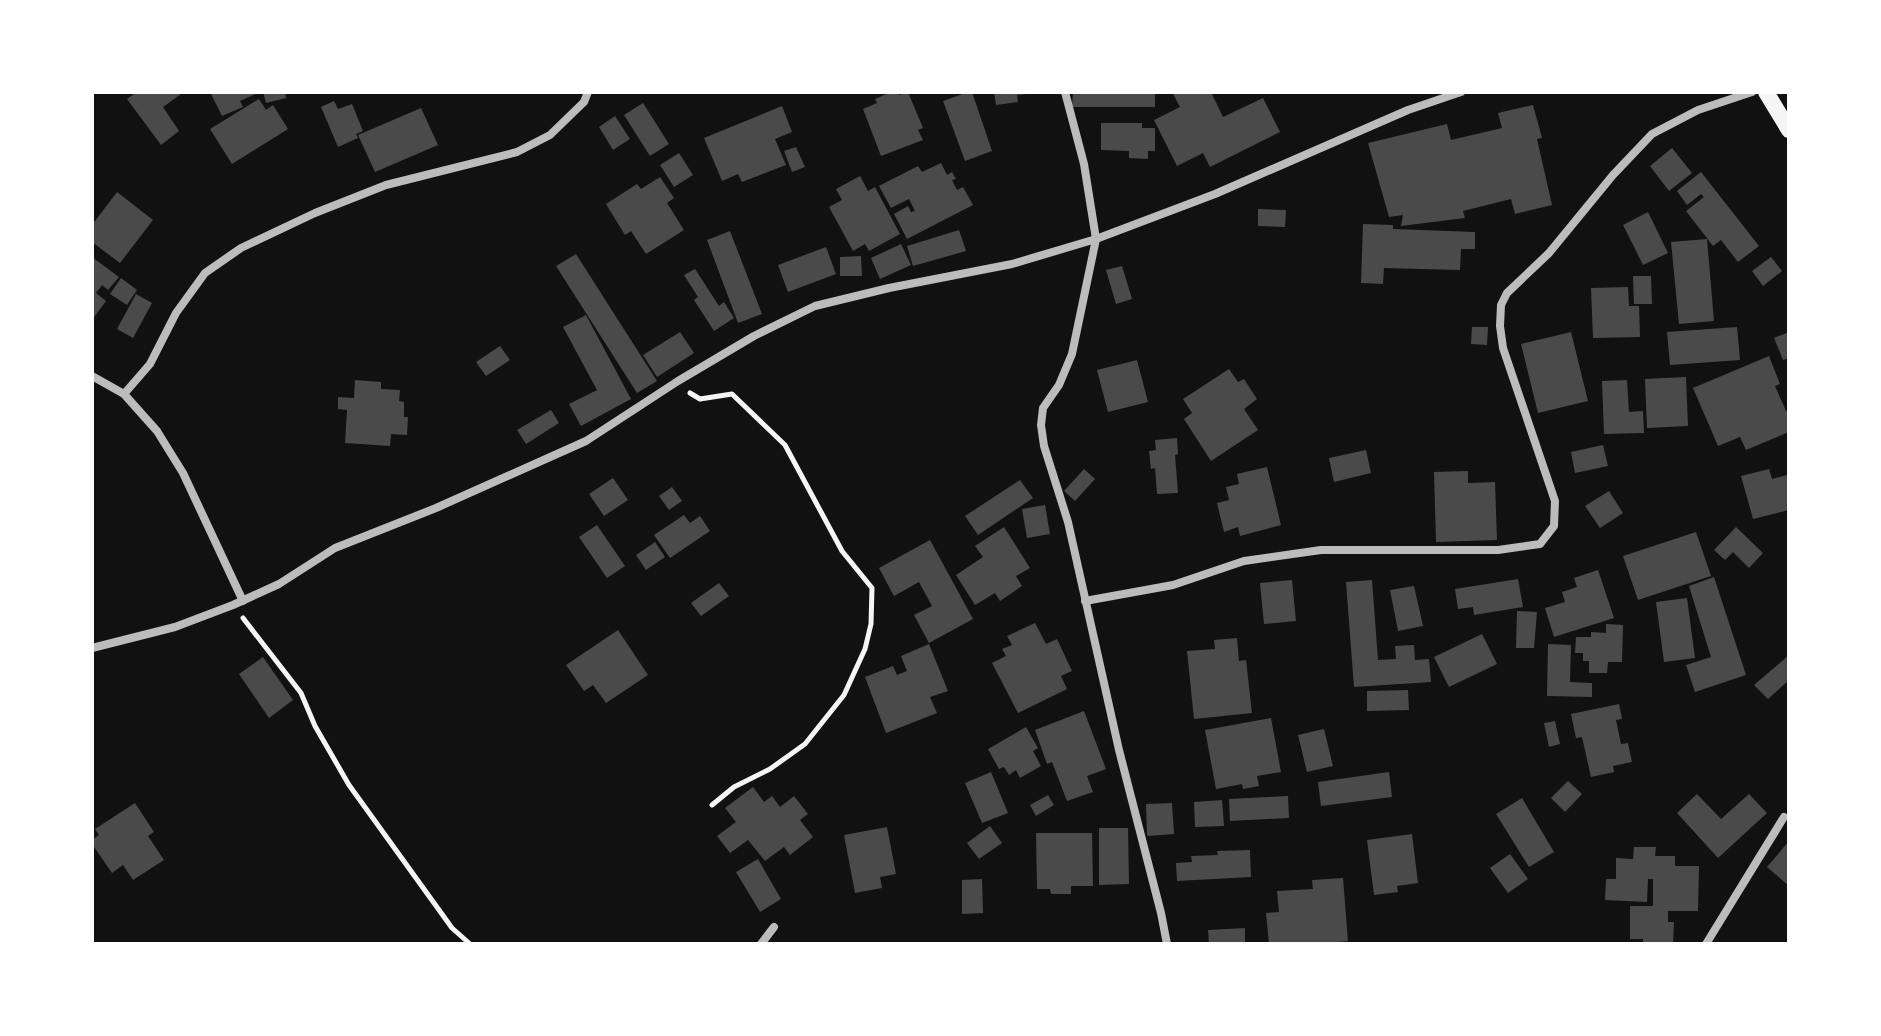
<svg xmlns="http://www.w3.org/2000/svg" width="1881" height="1036" font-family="'Golos Text',sans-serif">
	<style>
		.building { fill: #4a4a4a }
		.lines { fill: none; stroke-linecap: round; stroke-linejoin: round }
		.path { stroke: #f5f5f5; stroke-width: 5 }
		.minor { stroke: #bcbcbc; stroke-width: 8 }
		.secondary { stroke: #f5f5f5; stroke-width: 16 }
	</style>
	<rect width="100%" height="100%" fill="#111"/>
	<!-- building -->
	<g class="building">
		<path d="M137 92H184L163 107 179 131 161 145 127 99Z"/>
		<path d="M210 92H260L240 101 243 107 222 116Z"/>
		<path d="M263 92H285L286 98 266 103Z"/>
		<path d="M891 92H898L899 95 908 92 923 128 918 130 923 140 881 156 863 109 877 103 875 99Z"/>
		<path d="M968 92H972L992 151 965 161 943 101Z"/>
		<path d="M994 92H1026V94L1017 95 1018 102 996 105Z"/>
		<path d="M1073 92H1155V107H1072Z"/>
		<path d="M1172 92H1211L1223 117 1263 98 1280 132 1210 167 1203 153 1177 166 1154 120 1180 107Z"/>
		<path d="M259 99 266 110 273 105 288 129 232 164 210 129Z"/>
		<path d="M334 101 338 109 352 104 363 131 356 134 358 138 338 147 321 107Z"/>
		<path d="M643 103 669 144 650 156 624 115Z"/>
		<path d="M1533 105 1542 138 1537 139 1552 205 1515 214 1511 199 1463 211 1465 218 1401 226 1403 215 1389 217 1368 143 1447 124 1451 140 1502 128 1498 113Z"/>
		<path d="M782 106 792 132 775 139 786 165 742 182 738 174 722 181 704 138Z"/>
		<path d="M421 108 438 145 375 172 358 135Z"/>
		<path d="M615 116 630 139 613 150 599 127Z"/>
		<path d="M1101 123H1142V128H1155V151H1148V159L1129 158V151L1101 150Z"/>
		<path d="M796 147 805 167 792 172 784 151Z"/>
		<path d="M1672 148 1692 173 1669 191 1650 166Z"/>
		<path d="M679 153 693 175 674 187 660 165Z"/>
		<path d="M941 163 947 175 952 172 956 179 952 180 957 190 963 187 973 205 907 239 894 214 908 206 911 212 915 211 909 199 891 208 879 186 918 166 922 172Z"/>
		<path d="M1701 172 1759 246 1738 262 1721 240 1713 246 1686 211 1704 197 1701 194 1687 205 1677 191Z"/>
		<path d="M860 176 868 191 875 187 900 234 869 251 865 244 853 251 829 207 842 200 836 189Z"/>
		<path d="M660 177 674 198 667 203 684 230 646 254 631 231 625 235 606 204 637 184 641 189Z"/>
		<path d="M117 192 153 220 120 263 92 242V225Z"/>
		<path d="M1258 209 1286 210 1285 227 1258 226Z"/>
		<path d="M1648 212 1668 253 1643 265 1623 225Z"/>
		<path d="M1363 224 1393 225V229L1475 232V249H1461L1460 270 1384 268 1383 284 1361 283Z"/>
		<path d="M959 230 966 251 913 266 907 246Z"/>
		<path d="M730 231 762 314 738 323 707 240Z"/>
		<path d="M1707 239 1714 321 1679 324 1671 242Z"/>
		<path d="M901 244 911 265 880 279 871 258Z"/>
		<path d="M826 247 836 274 788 292 778 265Z"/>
		<path d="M576 254 657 381 637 393 556 266Z"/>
		<path d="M861 256 862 276H840V257Z"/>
		<path d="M92 257 119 277 108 290 102 285 96 293 106 301 92 320Z"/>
		<path d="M1771 257 1782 271 1763 286 1752 271Z"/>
		<path d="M1122 266 1132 299 1116 304 1106 270Z"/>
		<path d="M695 269 719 306 724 302 734 318 714 331 694 300 698 297 684 275Z"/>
		<path d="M1633 276H1651L1652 304H1634Z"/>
		<path d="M121 278 137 290 127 305 110 294Z"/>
		<path d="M1628 287 1629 306H1639L1640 337 1593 338 1591 288Z"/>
		<path d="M136 294 152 303 133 338 117 329Z"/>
		<path d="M586 315 631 399 581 426 569 404 597 390 563 327Z"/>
		<path d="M1472 327H1488L1487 345 1471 344Z"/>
		<path d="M1737 327 1740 360 1670 365 1667 332Z"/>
		<path d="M680 332 694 353 657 377 643 355Z"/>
		<path d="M1571 332 1588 401 1538 413 1521 344Z"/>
		<path d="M1789 332V358L1783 360 1774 338Z"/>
		<path d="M500 346 510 360 486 376 476 362Z"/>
		<path d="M1769 356 1780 384 1775 386 1786 411 1789 410V432L1746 450 1740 437 1718 446 1693 388Z"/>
		<path d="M1137 360 1148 402 1108 412 1097 370Z"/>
		<path d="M1229 369 1238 382 1244 379 1257 399 1244 409 1258 430 1211 461 1184 419 1192 413 1183 399Z"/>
		<path d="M1686 377 1688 426 1647 428 1645 379Z"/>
		<path d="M355 380 381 382V389L400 390 399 401 404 402V417H408L407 435 391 434 390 446 345 443 347 410 338 409V397L354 398Z"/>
		<path d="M1627 380 1629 412 1643 411 1644 433 1604 434 1602 381Z"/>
		<path d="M551 410 559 423 526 444 517 430Z"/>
		<path d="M1177 438 1178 454 1175 455 1178 493 1157 494 1155 468 1151 469 1149 451 1156 450 1155 440Z"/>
		<path d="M1603 445 1608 466 1575 473 1571 452Z"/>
		<path d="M1366 450 1371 473 1334 482 1329 458Z"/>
		<path d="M1267 467 1281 525 1240 536 1238 527 1224 532 1217 503 1229 500 1226 487 1239 484 1237 474Z"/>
		<path d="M1084 469 1095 479 1075 501 1064 491Z"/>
		<path d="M1769 469 1772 479 1787 475 1789 510 1753 519 1741 476Z"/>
		<path d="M1468 471V483L1495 482 1497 540 1436 542 1434 472Z"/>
		<path d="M613 478 628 500 604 516 589 494Z"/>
		<path d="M1020 480 1033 498 978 535 965 516Z"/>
		<path d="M672 487 682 501 669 510 659 496Z"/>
		<path d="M1609 491 1623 513 1600 528 1585 506Z"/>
		<path d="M1045 505 1050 534 1027 538 1022 509Z"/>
		<path d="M684 515 690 523 700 516 710 531 670 558 654 535Z"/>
		<path d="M597 525 625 566 607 578 579 537Z"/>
		<path d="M1004 527 1030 568 1016 576 1022 586 1000 601 995 593 975 605 956 575 983 557 975 546Z"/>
		<path d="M1736 527 1763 553 1749 568 1733 552 1725 560 1714 550Z"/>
		<path d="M1696 532 1711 576 1638 600 1623 556Z"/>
		<path d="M930 540 973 619 929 643 914 615 932 606 919 582 894 596 879 568Z"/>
		<path d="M655 542 665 557 646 570 636 555Z"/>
		<path d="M1598 570 1614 618 1554 637 1545 608 1565 602 1562 592 1577 587 1574 578Z"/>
		<path d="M1714 577 1746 675 1695 692 1686 665 1711 657 1689 586Z"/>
		<path d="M1518 579 1523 607 1474 615 1473 607 1458 609 1455 589Z"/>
		<path d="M1292 580 1296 621 1264 624 1260 583Z"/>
		<path d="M1372 580 1378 660 1396 659 1395 646 1414 645 1415 660 1429 659 1431 682 1354 687 1346 582Z"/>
		<path d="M719 583 729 596 701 616 691 603Z"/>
		<path d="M1414 586 1423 626 1398 631 1390 590Z"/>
		<path d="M1687 598 1695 658 1664 662 1656 602Z"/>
		<path d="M1517 611 1537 612 1534 648H1516Z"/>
		<path d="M1035 623 1046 644 1057 639 1072 671 1061 676 1067 689 1018 713 992 663 1006 656 1002 649 1012 645 1007 636Z"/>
		<path d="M1606 624 1623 625 1622 662H1608L1607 673H1589V661H1583V653H1575L1576 637H1591V632L1606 633Z"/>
		<path d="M618 630 648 675 606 703 593 685 584 691 566 665Z"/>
		<path d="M1482 634 1497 664 1449 687 1434 657Z"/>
		<path d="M1237 638 1239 661 1246 660 1252 713 1194 719 1187 651 1215 649 1214 640Z"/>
		<path d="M929 644 948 691 930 697 937 713 886 733 865 677 893 666 897 675 907 671 901 656Z"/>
		<path d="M1548 644 1571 645 1570 682 1592 683V697L1547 696Z"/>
		<path d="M1789 655V680L1768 699 1754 685Z"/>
		<path d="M263 657 293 700 269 718 239 674Z"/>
		<path d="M1408 690 1409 710 1367 711V691Z"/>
		<path d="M1619 704 1622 719 1616 720 1621 744 1628 743 1632 762 1613 766 1614 772 1591 777 1582 737 1576 738 1571 714Z"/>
		<path d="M1084 711 1106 769 1087 776 1093 792 1067 801 1052 762 1047 764 1035 730Z"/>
		<path d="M1271 718 1281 772 1257 776 1259 786 1243 789 1242 784 1216 789 1205 730Z"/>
		<path d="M1555 721 1560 744 1549 747 1544 723Z"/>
		<path d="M1026 727 1038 748 1033 751 1041 766 1020 778 1016 770 1009 775 1004 767 999 769 988 749Z"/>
		<path d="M1324 729 1333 766 1307 772 1298 735Z"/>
		<path d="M991 772 1008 813 982 823 965 783Z"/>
		<path d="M1389 772 1392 797 1321 806 1318 782Z"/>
		<path d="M1568 781 1582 794 1565 812 1551 798Z"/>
		<path d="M753 787 764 802 772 796 780 807 794 796 808 814 800 820 813 837 790 855 784 847 765 861 748 840 730 853 717 836 736 822 725 808Z"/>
		<path d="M1697 794 1721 819 1749 794 1767 813 1718 858 1677 813Z"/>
		<path d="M1048 795 1054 805 1036 816 1030 805Z"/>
		<path d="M1288 796 1289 818 1230 821 1229 799Z"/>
		<path d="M1522 798 1554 852 1529 867 1496 814Z"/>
		<path d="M1222 800 1224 826 1195 827 1194 802Z"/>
		<path d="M135 803 154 832 148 836 164 860 133 880 123 865 112 873 92 844V840L99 835 95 829Z"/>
		<path d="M1172 803 1174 834 1147 836 1146 804Z"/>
		<path d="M990 826 1002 843 979 859 967 843Z"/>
		<path d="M887 827 896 874 880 877 882 888 855 893 844 835Z"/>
		<path d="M1099 828H1128L1129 884 1099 885Z"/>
		<path d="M1036 833H1092L1093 886H1071V894H1051L1050 889H1037Z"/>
		<path d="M1412 834 1418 883 1397 886 1398 892 1374 895 1367 840Z"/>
		<path d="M1789 841V886L1767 867Z"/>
		<path d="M1634 847H1656L1655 856H1675V866H1699L1698 911H1668V922H1674L1673 944H1643V939H1630V906H1653V879H1648L1647 902 1605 900 1606 879H1616V858L1633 859Z"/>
		<path d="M1250 850 1251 877 1177 881 1176 863 1192 862 1191 856 1218 855 1217 851Z"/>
		<path d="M1510 854 1528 879 1508 893 1490 868Z"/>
		<path d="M758 859 781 899 760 912 736 872Z"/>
		<path d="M1343 878 1348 941 1317 944H1269L1266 913 1279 912 1277 891 1313 889 1312 880Z"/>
		<path d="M982 879 983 913 962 914V880Z"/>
		<path d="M1245 928V944H1209L1208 930Z"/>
	</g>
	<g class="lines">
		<!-- path -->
		<g class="path">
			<path d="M690 393 700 399 732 394 785 445 842 551 872 588 871 624 865 649 844 695 805 744 770 769 734 787 712 805"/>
			<path d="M243 618 301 693 315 726 349 785 452 928 470 944"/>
		</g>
		<!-- minor -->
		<g class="minor">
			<path d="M1065 92 1084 164 1096 239 1072 354 1059 385 1043 408 1041 425 1044 446 1068 522 1119 750 1161 913 1167 944"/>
			<path d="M92 376 124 394 157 431 183 473 243 601"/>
			<path d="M124 394 150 364 176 313 205 273 241 248 315 213 386 185 517 152 550 135 584 102 588 92"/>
			<path d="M1085 601 1173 585 1244 561 1321 550H1498L1540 544 1554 526 1555 501 1503 348 1500 326 1501 305 1507 293 1549 253 1613 175 1652 134 1698 110 1752 92"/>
			<path d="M92 648 175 627 233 605 279 584 335 548 436 508 586 441 678 381 754 336 815 306 889 288 1012 264 1096 239 1215 194 1408 110 1461 92"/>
			<path d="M761 944 774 927"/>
			<path d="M1706 944 1784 817"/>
		</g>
		<!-- secondary -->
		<path class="secondary" d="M1766 92 1789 130"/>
	</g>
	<!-- border -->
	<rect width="1881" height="1036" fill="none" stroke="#ffffff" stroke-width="188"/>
</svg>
